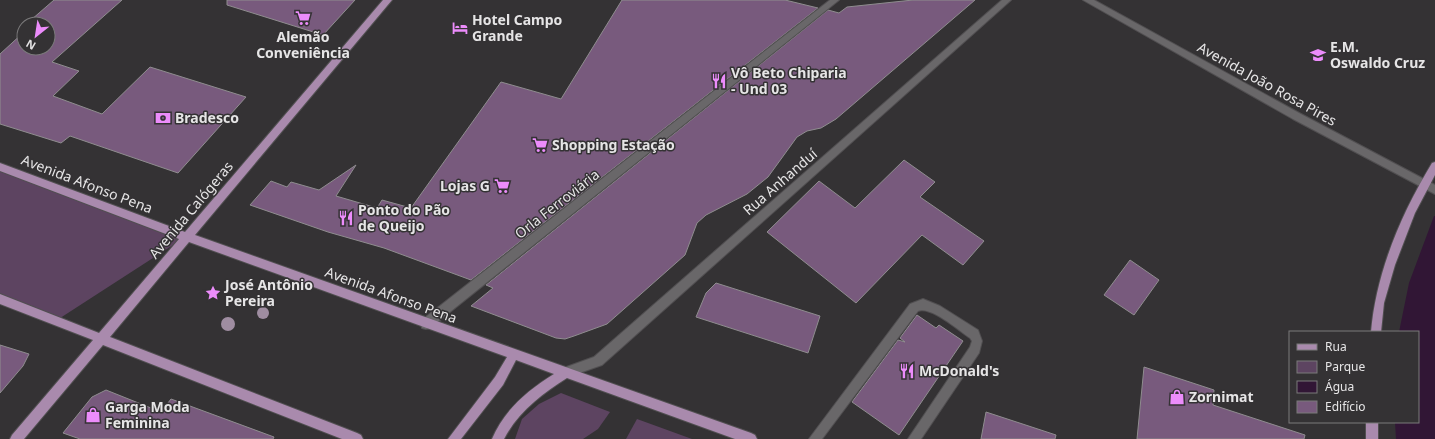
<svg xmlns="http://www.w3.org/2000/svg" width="1435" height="439" font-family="'Noto Sans',sans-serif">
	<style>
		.green { fill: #5d4461 }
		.water { fill: #311635 }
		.building { fill: #785a7d; stroke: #8f8d8f }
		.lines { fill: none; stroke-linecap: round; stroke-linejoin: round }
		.minor-casing { stroke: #514f51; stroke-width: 2 }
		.major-casing { stroke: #514f51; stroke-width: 2 }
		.minor { fill: #696769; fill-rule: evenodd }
		.major { fill: #a98aad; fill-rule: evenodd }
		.tree { fill: #9f8da1 }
		.labels { text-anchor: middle; stroke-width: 3; stroke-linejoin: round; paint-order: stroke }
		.poi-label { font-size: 14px; font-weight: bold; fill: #e6e5e6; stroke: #343234; text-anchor: start }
		.street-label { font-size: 14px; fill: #e6e5e6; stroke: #343234 }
	</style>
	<rect width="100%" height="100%" fill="#343234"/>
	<!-- green -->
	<g class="green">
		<path d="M0 167 187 236 54 322 0 299Z"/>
		<path d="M561 393 610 412 598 429 583 439H515L522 419 539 404Z"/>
		<path d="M637 419 692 439H626Z"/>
	</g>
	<!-- water -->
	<path class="water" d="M1434 216H1435V439H1396L1395 422H1418V332H1399L1409 283Z"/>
	<!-- building -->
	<g class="building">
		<path d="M54 0H122L52 62 79 71 53 96 102 114 150 67 246 97 178 173 70 136 61 143 0 124V54L24 32V48H48V24H33L36 21 31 20Z"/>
		<path d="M227 0H355L323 35 227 5Z"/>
		<path d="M622 0H785L818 8 471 280 384 248 328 232 250 205 271 181 287 187 291 182 319 190 356 165 336 196 377 208 382 200 411 208 501 82 561 99Z"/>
		<path d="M913 0H975L836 119 821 128 807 131 797 137 768 177 747 194 706 215 697 223 685 255 607 324 574 336 565 339 556 338 471 306 493 288 486 285 828 10 839 13 847 7Z"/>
		<path d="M904 160 935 182 920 197 984 241 963 265 922 235 856 303 767 232 819 181 855 208Z"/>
		<path d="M1130 260 1159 280 1134 315 1104 295Z"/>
		<path d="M716 283 820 316 808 353 696 317 706 293Z"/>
		<path d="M917 315 936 328 939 325 963 341 899 435 852 402 898 340 905 342 900 338Z"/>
		<path d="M0 345 29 354 23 366 0 393Z"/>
		<path d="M1144 367 1214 390 1213 405 1305 435 1304 439H1137Z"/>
		<path d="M106 390 161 412 171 399 274 437 273 439H80L63 433 92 397Z"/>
		<path d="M986 412 1056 435 1055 439H981Z"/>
	</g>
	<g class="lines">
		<defs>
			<g id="minor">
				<path d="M830 0H839L430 328 426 329 422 328 421 324 422 320Z"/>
				<path d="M1002 0H1011L602 365 565 378 561 377 559 373 561 369 594 357Z"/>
				<path d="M1083 0H1094L1299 113 1435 185V194L1293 119Z"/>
				<path d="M923 299 940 306 978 330 982 341 979 353 921 439H908L970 347 972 341 970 338C958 330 931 306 918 311L822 439H809L910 304Z"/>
			</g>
			<g id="major">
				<path d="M383 0H392L195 235 751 433 755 435 757 439H735L567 378C542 394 518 412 504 439H492C504 410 528 390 554 374L516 360 503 385 461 439H448L495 377 507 357 189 242 110 337 357 433 361 435 363 439H342L103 345 24 439H10L12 435 93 340 0 304V294L99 333 179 239 0 171V163L185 232Z"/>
				<path d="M1435 162V175L1415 213 1395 265 1384 303 1381 332H1371C1376 273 1401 214 1432 163Z"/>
				<rect x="1366" y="422" width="12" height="17"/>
			</g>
		</defs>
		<!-- minor casing -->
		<use href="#minor" class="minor-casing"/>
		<!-- major casing -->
		<use href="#major" class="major-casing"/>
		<!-- minor -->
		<use href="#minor" class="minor"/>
		<!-- major -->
		<use href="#major" class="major"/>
	</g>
	<!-- trees -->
	<g class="tree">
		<circle cx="263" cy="313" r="6"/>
		<circle cx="228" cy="324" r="7"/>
	</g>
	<!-- icons -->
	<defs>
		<symbol id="supermarket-bare" viewBox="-9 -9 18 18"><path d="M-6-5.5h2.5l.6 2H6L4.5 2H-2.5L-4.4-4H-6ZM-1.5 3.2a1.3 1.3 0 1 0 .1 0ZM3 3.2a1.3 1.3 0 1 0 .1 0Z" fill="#ec8cfb" stroke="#343234" stroke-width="2.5" paint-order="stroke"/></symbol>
		<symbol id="hotel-bare" viewBox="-9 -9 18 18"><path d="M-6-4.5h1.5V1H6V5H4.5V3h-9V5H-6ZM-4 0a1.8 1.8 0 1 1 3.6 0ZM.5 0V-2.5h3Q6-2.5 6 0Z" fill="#ec8cfb" stroke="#343234" stroke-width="2.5" paint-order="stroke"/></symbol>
		<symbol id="school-bare" viewBox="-9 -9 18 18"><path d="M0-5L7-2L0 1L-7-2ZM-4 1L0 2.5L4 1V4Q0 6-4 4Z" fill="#ec8cfb" stroke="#343234" stroke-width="2.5" paint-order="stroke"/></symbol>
		<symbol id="restaurant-bare" viewBox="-9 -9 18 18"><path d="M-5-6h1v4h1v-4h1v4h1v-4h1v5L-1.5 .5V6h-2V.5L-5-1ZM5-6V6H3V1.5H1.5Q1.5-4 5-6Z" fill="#ec8cfb" stroke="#343234" stroke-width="2.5" paint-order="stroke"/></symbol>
		<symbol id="bank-bare" viewBox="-9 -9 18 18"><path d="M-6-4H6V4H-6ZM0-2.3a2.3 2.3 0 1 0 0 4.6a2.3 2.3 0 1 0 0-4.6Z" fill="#ec8cfb" stroke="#343234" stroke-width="2.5" paint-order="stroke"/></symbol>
		<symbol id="sight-bare" viewBox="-9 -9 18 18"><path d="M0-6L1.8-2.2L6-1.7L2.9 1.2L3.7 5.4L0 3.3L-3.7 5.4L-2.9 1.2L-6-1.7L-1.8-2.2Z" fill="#ec8cfb" stroke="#343234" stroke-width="2.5" paint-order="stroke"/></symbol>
		<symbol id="shop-bare" viewBox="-9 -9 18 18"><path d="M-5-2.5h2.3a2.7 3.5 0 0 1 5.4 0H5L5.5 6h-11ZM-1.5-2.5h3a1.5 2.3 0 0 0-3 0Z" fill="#ec8cfb" stroke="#343234" stroke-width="2.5" paint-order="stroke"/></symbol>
	</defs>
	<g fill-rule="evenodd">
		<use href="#supermarket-bare" x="292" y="7" width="22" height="22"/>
		<use href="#hotel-bare" x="449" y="17" width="22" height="22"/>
		<use href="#school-bare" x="1307" y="44" width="22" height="22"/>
		<use href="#restaurant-bare" x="708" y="70" width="22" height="22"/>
		<use href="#bank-bare" x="152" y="107" width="22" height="22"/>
		<use href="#supermarket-bare" x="529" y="134" width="22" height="22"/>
		<use href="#supermarket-bare" x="491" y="175" width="22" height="22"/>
		<use href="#restaurant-bare" x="335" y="207" width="22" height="22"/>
		<use href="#sight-bare" x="202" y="282" width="22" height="22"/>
		<use href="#restaurant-bare" x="896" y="360" width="22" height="22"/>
		<use href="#shop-bare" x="1166" y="386" width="22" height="22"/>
		<use href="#shop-bare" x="82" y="404" width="22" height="22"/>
	</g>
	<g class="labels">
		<!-- poi labels -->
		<g class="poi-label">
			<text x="472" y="25">Hotel Campo<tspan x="472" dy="16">Grande</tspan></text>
			<text x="303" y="42" text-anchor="middle">Alemão<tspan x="303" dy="16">Conveniência</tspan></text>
			<text x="1330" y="52">E.M.<tspan x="1330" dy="16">Oswaldo Cruz</tspan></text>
			<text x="731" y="78">Vô Beto Chiparia<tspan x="731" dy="16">- Und 03</tspan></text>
			<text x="175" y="123">Bradesco</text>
			<text x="552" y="150">Shopping Estação</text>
			<text x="490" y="191" text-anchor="end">Lojas G</text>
			<text x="358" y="215">Ponto do Pão<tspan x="358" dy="16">de Queijo</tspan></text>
			<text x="225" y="290">José Antônio<tspan x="225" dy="16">Pereira</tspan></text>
			<text x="919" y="376">McDonald's</text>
			<text x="1189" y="402">Zornimat</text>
			<text x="105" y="412">Garga Moda<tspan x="105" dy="16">Feminina</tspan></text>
		</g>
		<!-- street labels -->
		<g class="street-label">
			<text transform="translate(1267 84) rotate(29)" y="5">Avenida João Rosa Pires</text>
			<text transform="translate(780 182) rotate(-41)" y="5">Rua Anhanduí</text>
			<text transform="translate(87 184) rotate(21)" y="5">Avenida Afonso Pena</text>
			<text transform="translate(557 204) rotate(-38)" y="5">Orla Ferroviária</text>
			<text transform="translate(191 210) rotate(-50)" y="5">Avenida Calógeras</text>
			<text transform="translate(391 295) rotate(20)" y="5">Avenida Afonso Pena</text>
		</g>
	</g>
	<!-- legend -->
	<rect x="1289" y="331" width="130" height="92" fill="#343234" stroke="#7b7a7b"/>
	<rect x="1297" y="344" width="20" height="6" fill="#a98aad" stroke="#7b7a7b"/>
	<text x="1325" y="351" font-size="12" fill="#e6e5e6">Rua</text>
	<rect x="1297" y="361" width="20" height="12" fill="#5d4461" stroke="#7b7a7b"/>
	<text x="1325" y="371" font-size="12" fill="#e6e5e6">Parque</text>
	<rect x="1297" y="381" width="20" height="12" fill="#311635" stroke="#7b7a7b"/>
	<text x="1325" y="391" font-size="12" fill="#e6e5e6">Água</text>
	<rect x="1297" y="401" width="20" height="12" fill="#785a7d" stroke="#7b7a7b"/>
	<text x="1325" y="411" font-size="12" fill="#e6e5e6">Edifício</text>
	<!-- north arrow -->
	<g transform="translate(36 36) rotate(210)"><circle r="19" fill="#343234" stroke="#7b7a7b"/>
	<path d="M0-3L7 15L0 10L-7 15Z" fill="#ec8cfb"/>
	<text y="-6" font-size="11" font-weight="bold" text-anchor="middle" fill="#e6e5e6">N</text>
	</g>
</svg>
